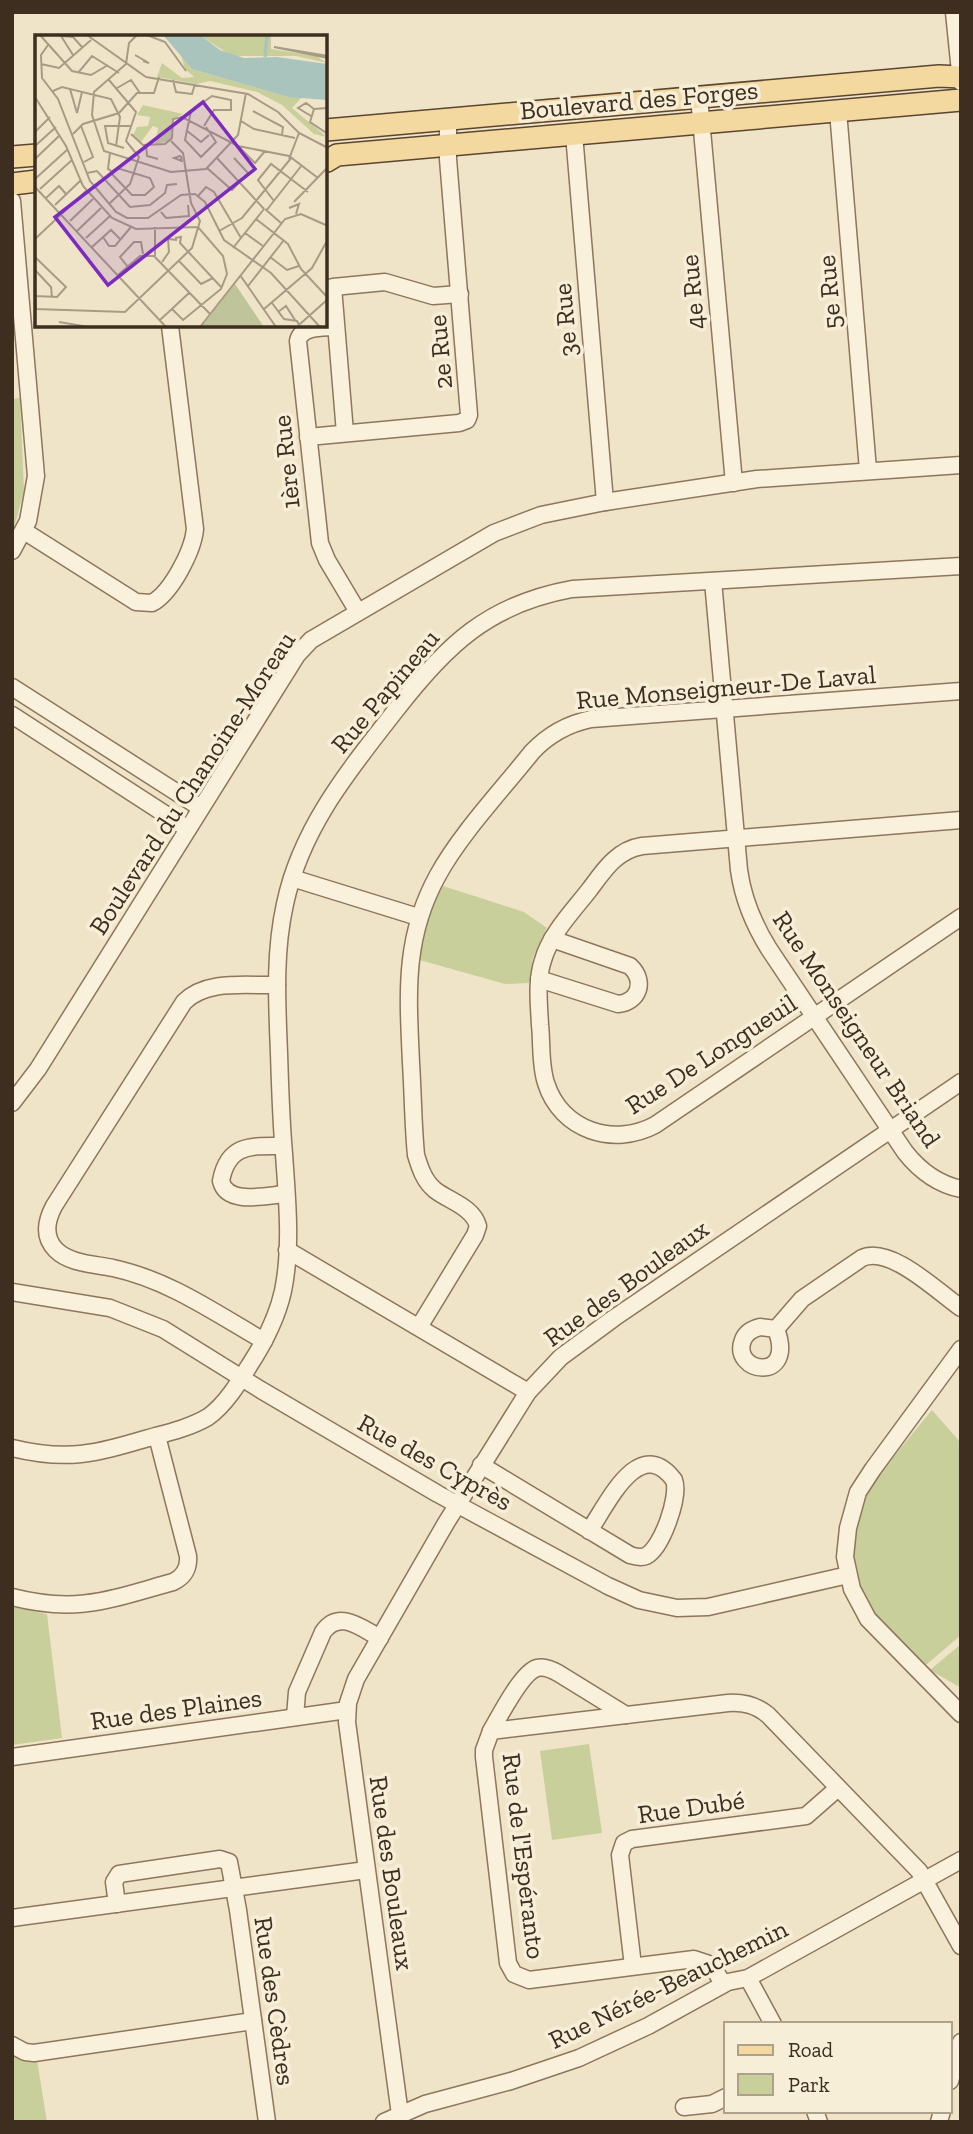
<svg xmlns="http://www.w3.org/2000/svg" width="973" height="2134" font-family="'Zilla Slab',serif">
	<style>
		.green { fill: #c9cf9b }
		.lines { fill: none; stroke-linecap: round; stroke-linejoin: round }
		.minor-casing { stroke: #8d765c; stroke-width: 19 }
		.major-casing { stroke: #5b4430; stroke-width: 24 }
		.minor { stroke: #faf1dc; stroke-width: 16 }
		.major { stroke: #f3d9a0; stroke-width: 21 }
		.labels { text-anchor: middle; stroke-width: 7; stroke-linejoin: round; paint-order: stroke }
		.street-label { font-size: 26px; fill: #3d2e20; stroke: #f7eed8 }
		.inset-river { fill: none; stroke: #a9c4bc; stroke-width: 3.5 }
		.inset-road { fill: none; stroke: #a89b85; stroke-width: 2 }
		.view { fill: #7b2cbf; fill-opacity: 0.15; stroke: #7b2cbf; stroke-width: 3.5 }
		.inset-edge { fill: none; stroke: #3d2e20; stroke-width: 3.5 }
	</style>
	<rect width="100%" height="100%" fill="#f0e4c8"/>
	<!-- green -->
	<g class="green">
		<path d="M20 398 24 491 12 535V399Z"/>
		<path d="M440 885 524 912 547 928 533 957 529 983 505 984 416 959 419 939Z"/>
		<path d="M932 1410 961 1443V1635L920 1670 877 1629 843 1573 852 1507Z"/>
		<path d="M12 1607 47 1614 62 1738 12 1745Z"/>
		<path d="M961 1644V1688L930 1670Z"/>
		<path d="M589 1744 602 1833 552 1840 540 1751Z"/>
		<path d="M12 2056 27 2061 37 2060 47 2122H12Z"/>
	</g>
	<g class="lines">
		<defs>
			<g id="minor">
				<path d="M954 12 961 82"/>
				<path d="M699 97 734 483"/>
				<path d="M838 111 868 470"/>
				<path d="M574 134 605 502"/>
				<path d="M12 201 36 476 28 521 12 551"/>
				<path d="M335 327C322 328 301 326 298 341L320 543 327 560 358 612"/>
				<path d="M345 433 333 287 385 282 433 296 460 294"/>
				<path d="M308 437 459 423 467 420 469 415 448 159V119"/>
				<path d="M24 531 136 602 152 603C171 593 193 551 195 529L170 326"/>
				<path d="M713 581 739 870C743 899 754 925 769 949L905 1152C920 1171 937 1184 961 1189"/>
				<path d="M12 687 201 808"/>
				<path d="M12 715 188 829"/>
				<path d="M961 820 642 846C617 850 604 870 590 889 573 911 551 933 543 960 536 981 539 1004 540 1025 542 1044 540 1065 546 1083 561 1131 614 1147 655 1125L961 917"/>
				<path d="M292 878 418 917"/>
				<path d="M539 979 618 1004C639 1002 646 981 630 966L552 939"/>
				<path d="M12 1103 38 1069 297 655 311 640 494 533 541 515 605 502 757 479 961 465"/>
				<path d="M283 1146C252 1146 228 1143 221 1181 227 1206 267 1195 286 1194"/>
				<path d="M287 1250 528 1392"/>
				<path d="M12 1292 110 1308 163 1329 261 1390 438 1494 608 1586 639 1600 677 1608 708 1607 848 1575"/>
				<path d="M419 1327 475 1235 478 1226C473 1207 449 1201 435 1190 424 1181 420 1168 416 1155 413 1124 413 1094 411 1063 408 995 403 938 438 875 461 833 502 790 532 752 549 734 567 724 591 719L961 691"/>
				<path d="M760 1327 776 1329C797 1384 730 1373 743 1340 746 1332 752 1329 760 1327Z"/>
				<path d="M776 1329 802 1299 862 1258C890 1245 938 1292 961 1308"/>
				<path d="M264 1341C215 1313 169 1280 113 1268 95 1264 70 1264 56 1250 43 1237 46 1221 54 1206L184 1002C207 979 247 986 277 985"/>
				<path d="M961 1349 873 1469 858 1492 848 1528 845 1557 852 1589 868 1619 961 1714"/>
				<path d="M12 1448C70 1462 97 1453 152 1437 171 1432 191 1427 208 1417 225 1405 238 1384 249 1366 264 1343 277 1318 283 1291 292 1247 287 1198 284 1154 281 1120 280 1086 279 1053 277 1003 274 953 285 904 301 828 349 770 396 710 446 645 489 604 572 589L961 566"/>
				<path d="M481 1465 630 1555C636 1557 641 1558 646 1556 662 1548 680 1496 674 1480 639 1433 607 1505 589 1531"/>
				<path d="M12 1597C78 1614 111 1599 173 1582 184 1577 189 1568 188 1556L157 1436"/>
				<path d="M295 1717 297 1692 323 1632C339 1609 361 1628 380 1638"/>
				<path d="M491 1731C499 1717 522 1672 537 1668 544 1666 551 1669 558 1673L626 1715"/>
				<path d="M12 1757 347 1710"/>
				<path d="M117 1904 114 1882 119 1874 220 1859 229 1862 238 1910 267 2122"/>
				<path d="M12 1918 366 1870"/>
				<path d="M633 1966 620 1855 624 1843 632 1839 806 1816 838 1788"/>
				<path d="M748 1978 773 2024"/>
				<path d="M723 1984 712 1965 694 1959 529 1980 514 1974 508 1963 484 1757V1750L491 1731 728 1703C744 1702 756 1705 768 1715L919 1871 961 1946"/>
				<path d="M12 2045 25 2052 34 2053 253 2021"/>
				<path d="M950 2081 961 2042"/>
				<path d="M684 2107 712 2104 726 2097"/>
				<path d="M815 2111 819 2122"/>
				<path d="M384 2122 425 2104 511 2081 579 2058 648 2026 728 1982 748 1978 961 1860"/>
				<path d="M401 2122 347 1722 348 1703 356 1679 446 1523 528 1392 561 1357 614 1318 961 1082"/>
				<path d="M939 2122 942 2111"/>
			</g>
			<g id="major">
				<path d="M326 130 939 76 961 77"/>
				<path d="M12 157 37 155"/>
				<path d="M326 159 327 161 337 155 961 100"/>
				<path d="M12 184 37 181"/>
			</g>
		</defs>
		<!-- minor casing -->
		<use href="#minor" class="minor-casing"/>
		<!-- major casing -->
		<use href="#major" class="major-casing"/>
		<!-- minor -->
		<use href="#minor" class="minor"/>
		<!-- major -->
		<use href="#major" class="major"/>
	</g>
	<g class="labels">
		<!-- street labels -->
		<g class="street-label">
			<text transform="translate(639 100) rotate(-5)" y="9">Boulevard des Forges</text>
			<text transform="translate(692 292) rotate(-95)" y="9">4e Rue</text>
			<text transform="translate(829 292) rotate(-95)" y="9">5e Rue</text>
			<text transform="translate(565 320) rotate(-95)" y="9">3e Rue</text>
			<text transform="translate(440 352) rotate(-95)" y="9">2e Rue</text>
			<text transform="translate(286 462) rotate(-96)" y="9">1ère Rue</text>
			<text transform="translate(726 687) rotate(-5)" y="9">Rue Monseigneur-De Laval</text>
			<text transform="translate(385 691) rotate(-50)" y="9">Rue Papineau</text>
			<text transform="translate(192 783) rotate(-57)" y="9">Boulevard du Chanoine-Moreau</text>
			<text transform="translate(857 1029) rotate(56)" y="9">Rue Monseigneur Briand</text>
			<text transform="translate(711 1054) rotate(-33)" y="9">Rue De Longueuil</text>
			<text transform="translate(626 1283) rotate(-36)" y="9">Rue des Bouleaux</text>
			<text transform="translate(435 1462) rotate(29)" y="9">Rue des Cyprès</text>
			<text transform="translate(176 1709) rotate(-8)" y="9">Rue des Plaines</text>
			<text transform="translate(691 1807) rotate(-8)" y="9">Rue Dubé</text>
			<text transform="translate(524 1856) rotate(83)" y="9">Rue de l'Espéranto</text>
			<text transform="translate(392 1873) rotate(82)" y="9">Rue des Bouleaux</text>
			<text transform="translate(668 1984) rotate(-26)" y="9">Rue Nérée-Beauchemin</text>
			<text transform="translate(275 2001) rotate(82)" y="9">Rue des Cèdres</text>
		</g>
	</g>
	<!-- overview -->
	<g transform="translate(35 35)">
		<rect width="292" height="292" fill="#f0e4c8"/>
		<path d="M164 0H236V14L281 21 292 28 261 21H197ZM146 20 157 34 253 62H267L257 73 292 102 279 99 247 70 222 57 175 46 161 49 122 42 127 28 147 43 159 42 150 34ZM108 70 148 79 137 84 136 106 120 109 123 93 118 91 106 107 98 100 102 92 113 91 115 82 102 80Z" fill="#c9cf9b"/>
		<path d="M200 249 229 292H166Z" fill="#bfc49a"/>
		<path d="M128 0H165L185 15 209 23 242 22 292 29V65L253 62 157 34Z" fill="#a9c4bc"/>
		<path class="inset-river" d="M230 22 232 0"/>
		<path class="inset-road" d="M5 0 37 36 56 40 73 30M52 0 111 42 213 59 243 77 264 98 293 113M102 0 94 8 91 29 59 57 57 80 69 116 136 137 171 134 203 100 211 58M112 0 130 7 151 36M13 10 6 20 7 43 23 64 55 146 81 177 92 183H113L146 160 160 159 170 167 189 205 236 238 285 292M38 20 26 1 38 2 47 12M100 20 114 28 108 26M293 21 239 12 293 23M6 29 24 33 56 5M43 38 57 21 84 38M138 45 141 57 157 59 160 49M82 53 96 45 105 58M35 54 42 78M18 56 27 52 76 64 85 82 81 111M0 62 31 111 48 151 77 183 101 194 163 192 188 221 192 239 186 254 148 285 137 274M293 73 279 74 275 87 293 99M218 76 248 92 247 100M42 78 47 57M276 81 263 73 271 68 279 74M206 86 219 94 260 103M46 91 58 122 49 127M169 91 179 75H196V65L177 61 156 76 150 105 166 122 181 107 171 92M151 95 166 107 174 100M0 97 15 82M38 99 48 89 84 78 102 58H119L124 42M96 99 108 110 130 109 137 103 138 84 147 82 203 111 254 121 283 143M111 110 112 121 123 124M0 111 21 92M203 111 220 128 230 116M89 113 73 108 70 91H96M75 118 73 134 75 135 76 137V138L97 160H110L119 152 115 143 82 133 76 137M182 123 229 174M0 124 25 100M254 124 264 98M147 126 139 123 145 121 146 122 147 127M172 133 197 155 213 138 199 123M52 138 62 136 95 172 115 170 130 158 132 150 142 149M0 144 33 114M0 152 131 292M5 154 37 125M163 161 171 152 179 157 206 203M11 163 24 151 31 159M239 166 223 145 236 129 273 157M259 167 293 132M74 169 95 149 104 122 91 106 101 77 74 45M20 170 45 146M254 173 264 169 261 179M230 174 246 188M231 176 267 130M126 177 131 183 154 181 153 170M221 184 253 209 266 234 293 263M35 186 58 164M120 192V221M42 196 66 173M184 196 207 183 257 122M210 198 228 211M68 202 74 211H80L96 192M51 203 75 181M140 203 146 202 145 208 187 253M0 204 51 156M57 212 76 195 86 205M198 213 229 174M0 222 31 252 22 262 1 261M235 222 252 235 264 231M144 226 166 249 178 243M127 227 134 217 133 204 142 205M93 232 85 222 99 207H106L108 219M0 235 16 252 17 262M83 240 105 221H119L175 279M205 240 241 292M213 251 249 205M0 253 1 274M237 268 249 284 262 286 265 292M0 274 90 277 157 213 165 186 156 168 148 118 136 106M229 274 277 233 293 204M243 277 251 271 260 285M125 285 155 257M24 287 54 292M265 289 293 264M165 292 250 184 266 179 293 191"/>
		<path class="view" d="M168 67 220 134 73 250 20 182Z"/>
		<rect width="292" height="292" class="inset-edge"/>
	</g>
	<!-- border -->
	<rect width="973" height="2134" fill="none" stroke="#3d2e20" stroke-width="28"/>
	<!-- legend -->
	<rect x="724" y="2022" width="228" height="91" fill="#f7eed8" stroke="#ada18e" stroke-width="2"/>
	<rect x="738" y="2045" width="35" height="10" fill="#f3d9a0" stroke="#ada18e" stroke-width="2"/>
	<text x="788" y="2057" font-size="21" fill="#3d2e20">Road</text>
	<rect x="738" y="2074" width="35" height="21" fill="#c9cf9b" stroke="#ada18e" stroke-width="2"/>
	<text x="788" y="2092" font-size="21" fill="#3d2e20">Park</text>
</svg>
